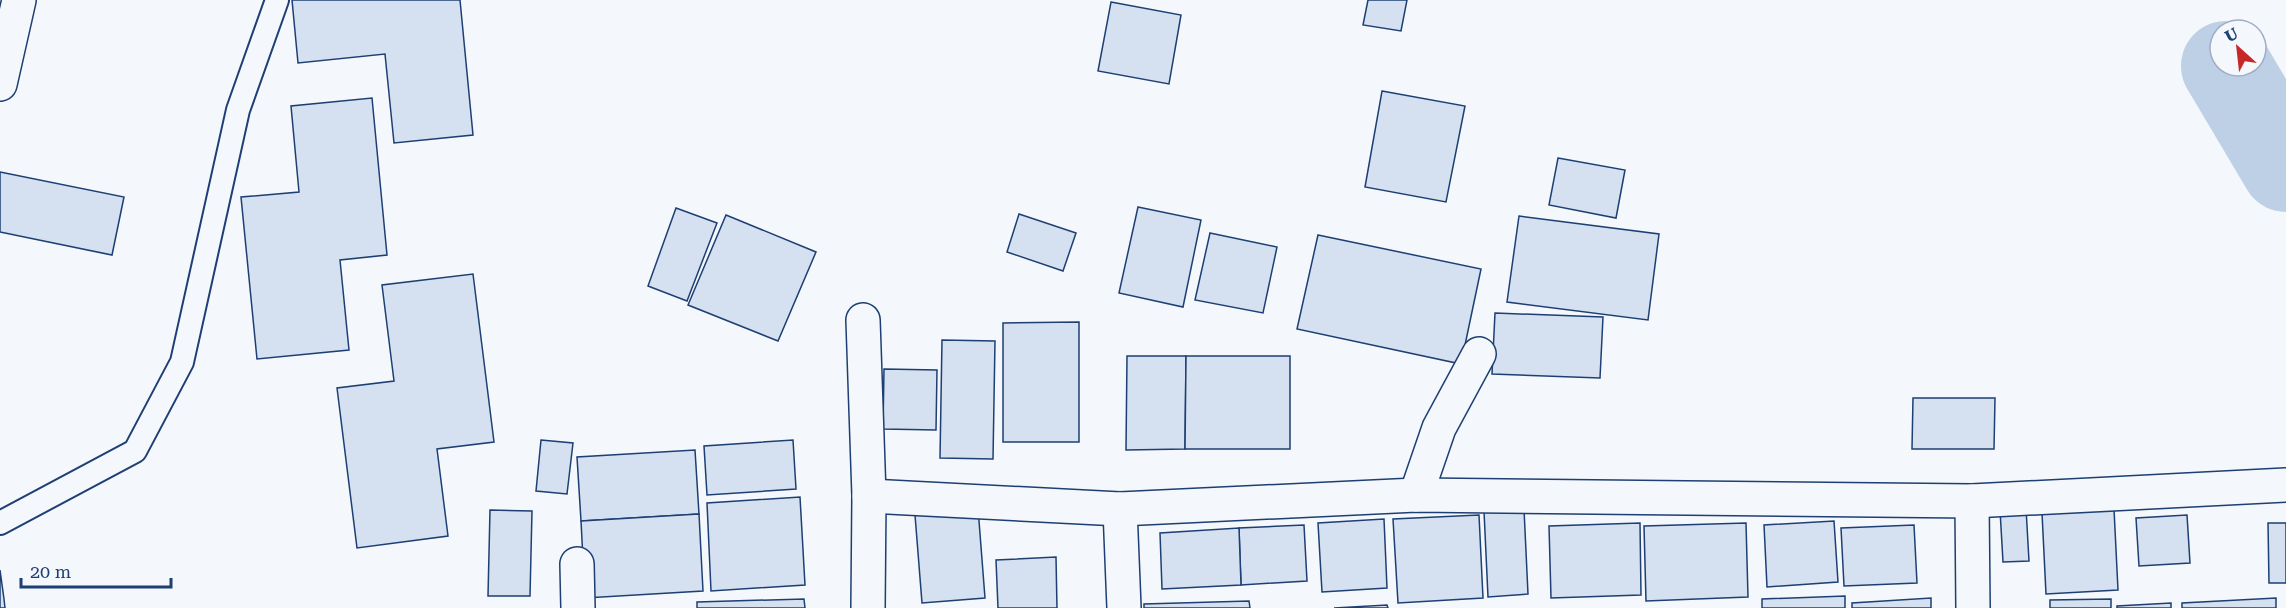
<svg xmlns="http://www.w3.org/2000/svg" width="2286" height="608" font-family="'Roboto Serif',serif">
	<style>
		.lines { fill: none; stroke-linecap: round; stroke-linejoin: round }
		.river { stroke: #bed0e5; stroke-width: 90 }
		.building { fill: #d5e0f0; stroke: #1d3f73; stroke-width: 1.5 }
		.lane-casing { stroke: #1d3f73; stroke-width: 26 }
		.street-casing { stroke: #1d3f73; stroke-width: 36 }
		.lane { stroke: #f4f7fb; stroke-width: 22 }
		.street { stroke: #f4f7fb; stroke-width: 33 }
	</style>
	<rect width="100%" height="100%" fill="#f4f7fb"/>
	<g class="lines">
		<!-- river -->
		<path class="river" d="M2226 66 2286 167"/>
	</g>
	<!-- building -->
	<g class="building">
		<path d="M292 0H460L473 135 394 143 385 54 298 63Z"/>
		<path d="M1368 0H1407L1401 31 1363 25Z"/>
		<path d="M1111 2 1181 15 1169 84 1098 71Z"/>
		<path d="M1382 91 1465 106 1446 202 1365 187Z"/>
		<path d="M372 98 387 255 340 260 349 350 257 359 241 197 299 192 291 106Z"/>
		<path d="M1558 158 1625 170 1616 218 1549 205Z"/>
		<path d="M0 172 124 197 112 255 0 232Z"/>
		<path d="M1138 207 1201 220 1183 307 1119 293Z"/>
		<path d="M676 208 717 223 687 301 648 286Z"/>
		<path d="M1019 214 1076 233 1063 271 1007 252Z"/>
		<path d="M726 215 816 252 778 341 688 305Z"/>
		<path d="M1519 216 1659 234 1648 320 1507 302Z"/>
		<path d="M1210 233 1277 247 1263 313 1195 300Z"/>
		<path d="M1318 235 1481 269 1461 364 1297 329Z"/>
		<path d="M473 274 494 442 437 449 448 536 357 548 337 388 394 381 382 285Z"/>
		<path d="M1495 313 1603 317 1600 378 1492 374Z"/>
		<path d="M1079 322V442H1003V323Z"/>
		<path d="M942 340 995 341 993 459 940 458Z"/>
		<path d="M1127 356H1186L1185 449 1126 450Z"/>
		<path d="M1186 356H1290V449H1185Z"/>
		<path d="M884 369 937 370 936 430 883 429Z"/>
		<path d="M1913 398H1995L1994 449H1912Z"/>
		<path d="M541 440 573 443 567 494 536 491Z"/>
		<path d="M793 440 796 489 707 495 704 446Z"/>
		<path d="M695 450 699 514 581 521 577 457Z"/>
		<path d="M800 497 805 585 711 591 707 503Z"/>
		<path d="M978 508 985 598 922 603 915 515Z"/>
		<path d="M2026 508 2029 561 2003 562 2000 510Z"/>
		<path d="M1524 509 1528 594 1488 597 1484 511Z"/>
		<path d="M2114 509 2118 590 2046 594 2042 513Z"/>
		<path d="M490 510 532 511 530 596H488Z"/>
		<path d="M699 514 703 591 585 598 581 521Z"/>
		<path d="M1479 515 1483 598 1398 603 1393 519Z"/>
		<path d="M2187 515 2190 563 2139 566 2136 518Z"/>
		<path d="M1384 519 1387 588 1322 592 1318 523Z"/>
		<path d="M1834 521 1838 582 1767 587 1764 525Z"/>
		<path d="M1640 523 1641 595 1551 598 1549 526Z"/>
		<path d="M1746 523 1748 597 1646 601 1644 526Z"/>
		<path d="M2268 523H2286V583H2269Z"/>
		<path d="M1304 525 1307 581 1241 585 1239 528Z"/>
		<path d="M1914 525 1917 583 1844 586 1841 528Z"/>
		<path d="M1239 528 1241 585 1162 589 1160 533Z"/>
		<path d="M1056 557 1057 608H998L996 560Z"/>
		<path d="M0 570 4 599 5 608H0Z"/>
		<path d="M1845 596V608H1762V599Z"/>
		<path d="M1931 598V608H1852V603Z"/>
		<path d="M2276 598V608H2182V603Z"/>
		<path d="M804 599 805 608H697V602Z"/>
		<path d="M2111 599V608H2050V600Z"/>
		<path d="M1249 601 1250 608H1144V604Z"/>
		<path d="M2171 603V608H2117V606Z"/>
		<path d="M1387 605 1388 608H1334Z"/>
	</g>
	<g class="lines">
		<defs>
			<path id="lane" d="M0 523 135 451 182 362 238 110 277 0"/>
			<g id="street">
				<path d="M0 84 19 0"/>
				<path d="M863 320 869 496 868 608"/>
				<path d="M1416 495 1439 428 1479 354"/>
				<path d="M869 496 1120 509 1416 495 1972 501 2286 485"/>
				<path d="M1972 501 1973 608"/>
				<path d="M1120 509 1124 608"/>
				<path d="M577 564 578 608"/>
			</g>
		</defs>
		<!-- lane casing -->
		<use href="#lane" class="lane-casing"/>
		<!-- street casing -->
		<use href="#street" class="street-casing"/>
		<!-- lane -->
		<use href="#lane" class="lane"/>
		<!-- street -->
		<use href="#street" class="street"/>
	</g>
	<!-- north arrow -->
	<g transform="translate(2238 48) rotate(333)"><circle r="28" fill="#f4f7fb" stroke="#9eadc5" stroke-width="1.5"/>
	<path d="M0-4.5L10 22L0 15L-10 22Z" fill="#c62828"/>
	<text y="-9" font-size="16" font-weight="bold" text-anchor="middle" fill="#1d3f73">U</text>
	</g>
	<!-- scale -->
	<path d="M21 578v9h150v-9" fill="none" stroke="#1d3f73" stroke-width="3"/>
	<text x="30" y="578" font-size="18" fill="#1d3f73" stroke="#f4f7fb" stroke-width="4.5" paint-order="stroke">20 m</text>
</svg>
